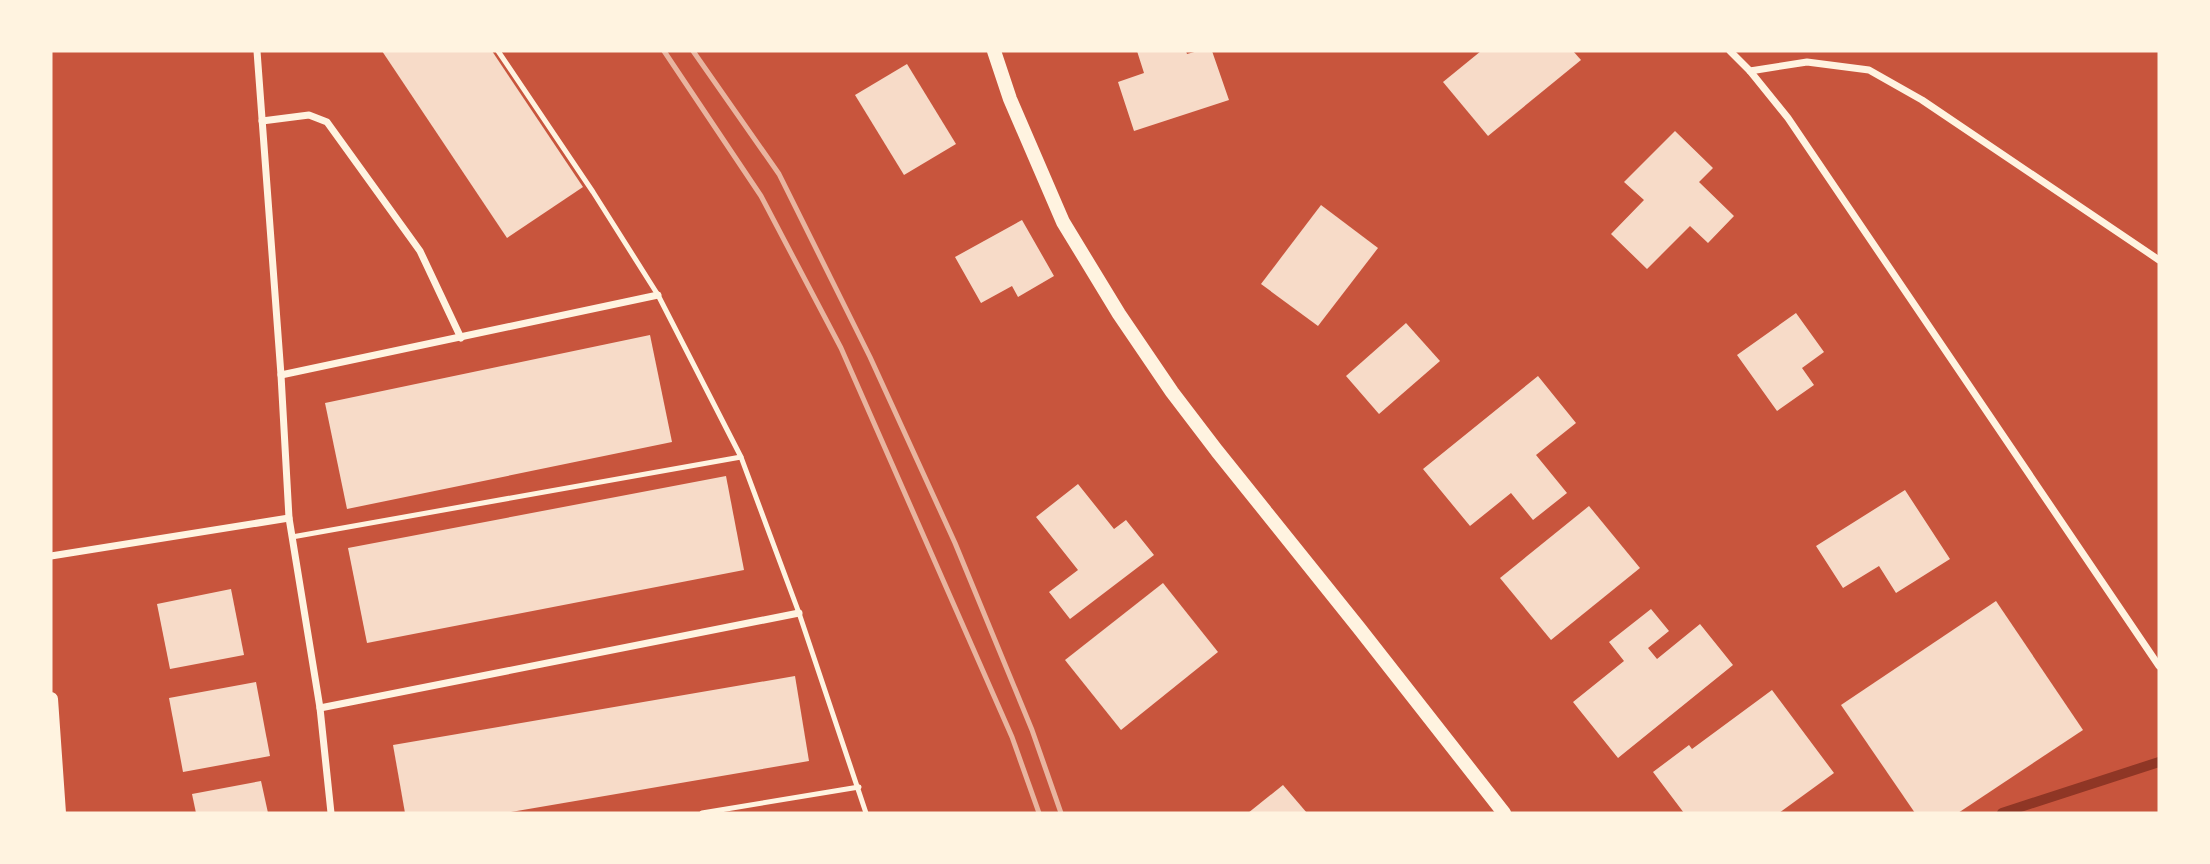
<svg xmlns="http://www.w3.org/2000/svg" width="2210" height="864" font-family="'Asap Condensed',sans-serif">
	<style>
		.lines { fill: none; stroke-linecap: round; stroke-linejoin: round }
		.stream { stroke: #8f3625; stroke-width: 10 }
		.building { fill: #f7dbc8 }
		.service { stroke: #fff3e0; stroke-width: 5 }
		.minor { stroke: #fff3e0; stroke-width: 7 }
		.secondary { stroke: #fff3e0; stroke-width: 14 }
		.rail { stroke: #e9b49f; stroke-width: 5 }
	</style>
	<rect width="100%" height="100%" fill="#c8553d"/>
	<g class="lines">
		<!-- stream -->
		<path class="stream" d="M2002 813 2159 762"/>
	</g>
	<!-- building -->
	<g class="building">
		<path d="M382 51H492L583 187 507 238Z"/>
		<path d="M1137 51H1186L1187 54 1198 51H1212L1229 100 1134 131 1118 82 1144 73Z"/>
		<path d="M1481 51H1573L1581 60 1488 136 1443 82Z"/>
		<path d="M907 64 956 144 904 175 855 95Z"/>
		<path d="M1675 131 1713 168 1699 182 1734 216 1708 243 1690 226 1647 269 1611 234 1644 200 1624 182Z"/>
		<path d="M1321 205 1378 248 1318 326 1261 284Z"/>
		<path d="M1022 220 1054 276 1018 297 1012 286 981 303 955 257Z"/>
		<path d="M1796 313 1824 352 1802 368 1814 385 1777 411 1737 355Z"/>
		<path d="M1406 323 1440 361 1379 414 1346 376Z"/>
		<path d="M650 335 672 442 347 509 325 403Z"/>
		<path d="M1538 376 1576 423 1536 455 1567 493 1533 520 1511 493 1470 526 1423 469Z"/>
		<path d="M726 476 744 570 367 643 348 548Z"/>
		<path d="M1078 484 1114 529 1126 520 1154 555 1070 619 1049 592 1078 570 1036 517Z"/>
		<path d="M1905 490 1950 559 1896 593 1879 566 1843 588 1816 546Z"/>
		<path d="M1589 506 1640 568 1551 640 1500 578Z"/>
		<path d="M1163 583 1218 652 1121 730 1065 660Z"/>
		<path d="M231 589 244 655 170 669 157 604Z"/>
		<path d="M1996 601 2083 730 1958 813H1915L1841 705Z"/>
		<path d="M1651 609 1669 631 1648 648 1657 659 1700 624 1733 665 1618 758 1573 702 1624 661 1609 642Z"/>
		<path d="M795 676 809 761 505 813H405L393 745Z"/>
		<path d="M256 682 270 756 183 772 169 698Z"/>
		<path d="M1772 690 1834 773 1779 813H1684L1653 772 1689 745 1692 749Z"/>
		<path d="M261 781 268 813H196L192 794Z"/>
		<path d="M1283 785 1307 813H1248Z"/>
	</g>
	<g class="lines">
		<!-- service -->
		<g class="service">
			<path d="M498 51 593 192 658 295 741 457 799 613 866 813"/>
			<path d="M292 537 741 457"/>
			<path d="M702 813 859 787"/>
		</g>
		<!-- minor -->
		<g class="minor">
			<path d="M257 51 281 375 289 518 320 708 331 813"/>
			<path d="M1730 51 1750 71 1788 118 2159 666"/>
			<path d="M1750 71 1807 62 1869 70 1922 100 2159 260"/>
			<path d="M262 121 309 115 327 122 420 251 461 338"/>
			<path d="M281 375 658 295"/>
			<path d="M51 556 289 518"/>
			<path d="M320 708 799 613"/>
		</g>
		<!-- secondary -->
		<g class="secondary">
			<path d="M994 51 1010 99 1063 222 1119 314 1172 392 1217 451 1359 628 1504 813"/>
			<path d="M51 699 59 813"/>
		</g>
		<!-- rail -->
		<g class="rail">
			<path d="M664 51 761 196 841 348 1012 737 1039 813"/>
			<path d="M693 51 779 174 870 357 955 543 1032 730 1061 813"/>
		</g>
	</g>
	<!-- border -->
	<rect width="2210" height="864" fill="none" stroke="#fff3e0" stroke-width="105"/>
</svg>
